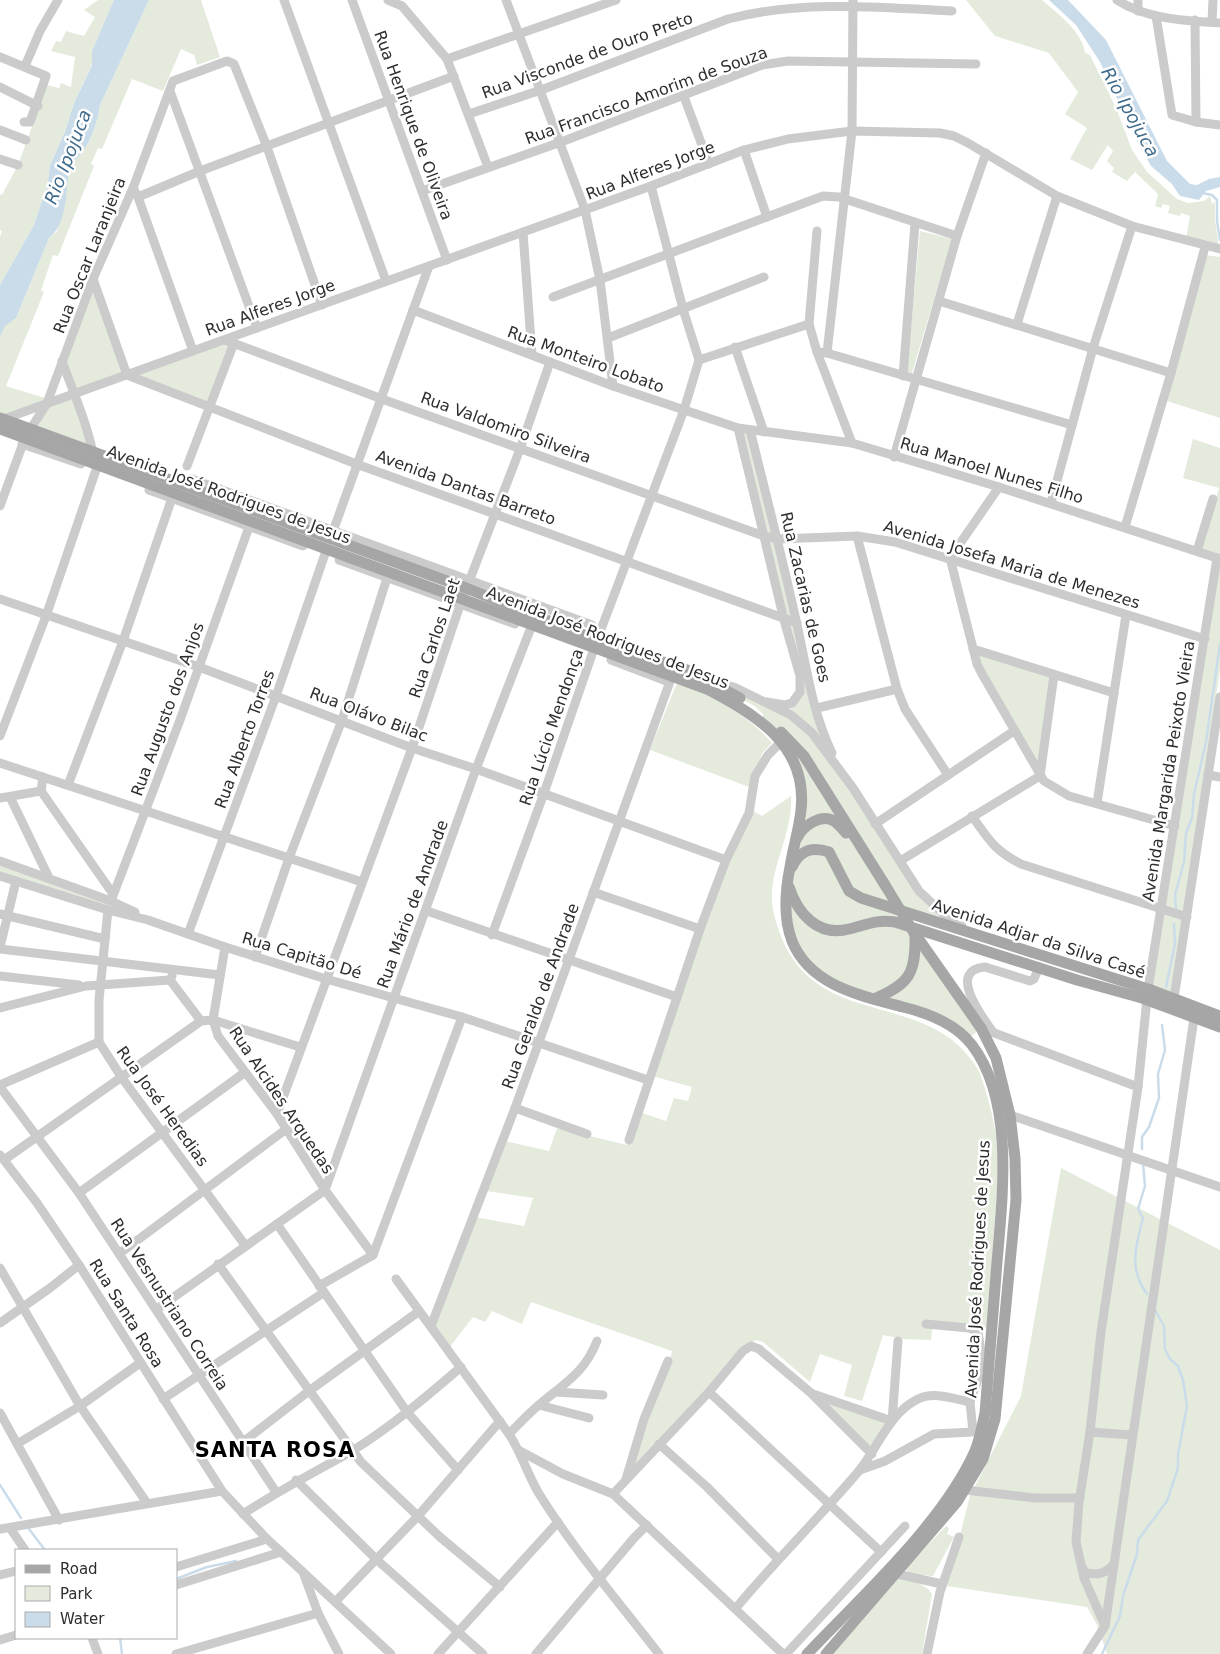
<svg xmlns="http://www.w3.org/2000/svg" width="1220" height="1654" font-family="'DejaVu Sans',sans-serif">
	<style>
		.green { fill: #e4ebdd }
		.water { fill: #cadcea }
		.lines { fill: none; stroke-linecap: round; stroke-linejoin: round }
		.stream { stroke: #cadcea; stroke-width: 2.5 }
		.minor { stroke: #cbcbcb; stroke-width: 9 }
		.major { stroke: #a6a6a6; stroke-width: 11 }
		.major-bridge { stroke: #a6a6a6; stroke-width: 11 }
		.labels { text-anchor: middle; stroke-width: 5; stroke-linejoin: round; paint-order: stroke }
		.street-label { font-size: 16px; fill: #2e2e2e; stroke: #fff }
		.water-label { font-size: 18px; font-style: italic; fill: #416c8c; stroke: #fff }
		.district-label { font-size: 21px; font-weight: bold; letter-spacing: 1px; fill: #000; stroke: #fff }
	</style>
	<rect width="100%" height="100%" fill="#fff"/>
	<!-- green -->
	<g class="green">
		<path d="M98 0H114L92 51V64L74 103 65 132 50 165 48 182 34 225 0 285V237L2 231 0 230V194L2 195 18 165 47 85 59 88 61 83 71 87 75 57 51 51 56 41 61 42 66 31 84 36 95 17 84 10Z"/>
		<path d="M149 0H201L220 57 197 65 194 55 181 49 163 91 132 79 102 149 98 148 91 164 94 166 58 256 53 255 41 290 44 292 6 386 48 399 0 417V337L4 326 16 318 49 238 57 231 70 163C88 153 97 126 100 105Z"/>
		<path d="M966 0H1042C1057 13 1083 32 1085 53L1090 55 1116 108 1132 150 1147 172 1177 199 1188 203 1204 201 1210 196 1212 204 1215 202V220L1219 247 1186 238 1190 216 1181 213 1180 216 1168 213 1170 206 1163 204 1161 208 1155 206 1158 194 1135 172 1127 181 1112 172 1114 168 1107 161 1113 151 1108 145 1092 170 1070 159 1087 128 1065 114 1078 92 1049 53 995 36Z"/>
		<path d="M920 231 952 239 912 373H907Z"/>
		<path d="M1205 255 1220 257V418L1167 401Z"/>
		<path d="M91 287 124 374 75 392 64 361Z"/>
		<path d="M224 343 231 345 208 404 138 376V374Z"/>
		<path d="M74 395 93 451 37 430 48 404Z"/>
		<path d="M738 428 750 431 827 741 840 769 901 864 950 920 899 910 981 1028 967 1040 905 1007 815 972 786 925 800 818 797 770 764 723 763 714 756 707 711 681C736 691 763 705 791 699L800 687Z"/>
		<path d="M1193 439 1220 448V557L1200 550 1219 488 1183 478Z"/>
		<path d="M1220 563V670L1183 913 1164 909Z"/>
		<path d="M977 653 1050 678 1039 770 990 686Z"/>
		<path d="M681 683C715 698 748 715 772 743L763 752 749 787 650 750 676 685Z"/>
		<path d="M791 796C794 835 764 875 774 914 804 1039 924 982 977 1068 982 1077 985 1089 988 1099 1002 1147 998 1182 994 1230 992 1263 990 1296 987 1328L933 1321 931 1340 903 1339 883 1335 862 1401 844 1396 852 1365 820 1354 810 1382 763 1342 756 1340 748 1344 629 1475 647 1419 670 1362 672 1351 531 1302 522 1324 492 1311 485 1322 473 1317 449 1348 433 1326 475 1217 524 1226 533 1198 486 1191 505 1141 549 1151 557 1128 627 1145 639 1112 666 1121 674 1098 688 1101 692 1087 652 1076 728 861 751 810 762 816Z"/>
		<path d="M0 864 52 881 144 918 0 873Z"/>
		<path d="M1163 914 1184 920 1172 995 1150 988Z"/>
		<path d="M1061 1168 1220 1250V1654H1107L1097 1625 1087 1607 947 1586 970 1496 1021 1396Z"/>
		<path d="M820 1397 888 1422 872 1450Z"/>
		<path d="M946 1526 949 1528 947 1534 954 1537 933 1576 911 1574 905 1569Z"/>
		<path d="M894 1578C906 1581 925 1581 932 1594L922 1654H827Z"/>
	</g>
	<!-- water -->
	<g class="water">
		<path d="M114 0H149L100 105C97 126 88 152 70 164 65 187 69 222 49 238L16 318 5 326 0 337V285L34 225 48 182 50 165 65 132 74 103 92 65V51Z"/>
		<path d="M1049 0H1068L1106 40 1167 161 1190 184 1197 185 1209 179 1220 177V187L1206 191 1199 200 1180 196 1172 184 1151 166 1139 145 1100 62 1076 25Z"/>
	</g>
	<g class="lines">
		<!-- stream -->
		<g class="stream">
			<path d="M1202 193 1212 195 1217 200V221L1220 240"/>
			<path d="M1176 909 1175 895 1184 862 1186 833 1192 818 1194 794 1206 742 1220 644"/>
			<path d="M1166 987 1175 944 1174 924"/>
			<path d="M1142 1149V1137L1149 1127 1159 1098 1158 1074 1165 1050 1162 1025"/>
			<path d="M1143 1163 1145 1186 1138 1209 1143 1218C1136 1246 1128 1268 1147 1294"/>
			<path d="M0 1485 21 1518"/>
			<path d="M29 1529 45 1550"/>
			<path d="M176 1579 207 1567 236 1561"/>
			<path d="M120 1638 122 1654"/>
			<path d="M1102 1654 1120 1616 1123 1596 1137 1554 1138 1540 1167 1501 1178 1468V1454L1187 1406 1183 1380 1178 1366 1170 1359 1165 1349 1164 1326 1155 1310"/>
		</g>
		<!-- minor -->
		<g class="minor">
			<path d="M284 0 386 281"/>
			<path d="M352 0 447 260"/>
			<path d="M388 0 402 6 447 59 488 167"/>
			<path d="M506 0 585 210 600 280 613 386"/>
			<path d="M1117 0C1146 19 1186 21 1220 23"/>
			<path d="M1138 0V11"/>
			<path d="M1156 16 1172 115 1196 122 1220 125"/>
			<path d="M1195 20 1196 122"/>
			<path d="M1212 22 1213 0"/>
			<path d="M0 57 46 76 30 122H24"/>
			<path d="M447 59 616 0"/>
			<path d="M25 66 40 31 58 0"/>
			<path d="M0 87 38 106"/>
			<path d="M170 91 257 328"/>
			<path d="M683 94 709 164"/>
			<path d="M469 114 541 90 728 19C800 0 878 7 952 11"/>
			<path d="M0 130 26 140"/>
			<path d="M744 150 767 217"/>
			<path d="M0 159 18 165"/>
			<path d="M651 186 683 309 699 360"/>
			<path d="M133 188 138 197 200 171 454 76"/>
			<path d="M422 191 561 142 762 65 788 61 976 64"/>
			<path d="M138 197 193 351"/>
			<path d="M817 231 809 324 817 352 852 443"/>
			<path d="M523 232 532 355"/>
			<path d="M93 279 127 375 359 465 797 623"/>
			<path d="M553 297 823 196 839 197 957 236"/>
			<path d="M939 301 1171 373"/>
			<path d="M413 310 613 386 738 428 852 443 999 487 1220 559"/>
			<path d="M1017 324 1057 196"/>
			<path d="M608 338 764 277"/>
			<path d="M225 340 382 399 764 536 778 539 857 536 895 542 1205 639"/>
			<path d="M735 347 764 432"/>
			<path d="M817 352 827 353 1072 425"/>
			<path d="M827 353 852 131 853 0"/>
			<path d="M699 360 809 324"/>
			<path d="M903 376 915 224"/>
			<path d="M4 419 651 186 744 150 788 139 852 131 940 133 954 136 968 143 1057 196 1132 226 1220 249"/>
			<path d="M738 428 784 620 800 676V692L792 703 784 705 767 702"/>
			<path d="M750 430C766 494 782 557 796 620 806 664 812 712 832 753"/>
			<path d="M22 444 81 464"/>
			<path d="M894 457 957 236 986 153"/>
			<path d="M187 466 234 343"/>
			<path d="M178 483 192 479 592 625"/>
			<path d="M999 487 950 558 977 664 982 674 1044 781 1069 796 1175 826"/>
			<path d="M149 490 303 546"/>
			<path d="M1051 503 1093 348 1132 226"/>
			<path d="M0 506 25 438 47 403 93 279 133 188 173 81 227 61 234 64 267 147 322 305"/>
			<path d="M1125 527 1171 373 1205 247"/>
			<path d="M332 534 429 266"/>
			<path d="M857 536 897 689 905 709 948 775"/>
			<path d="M1197 551 1213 499"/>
			<path d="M339 560 515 624"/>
			<path d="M0 599 199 667 412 748 476 769 726 860"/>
			<path d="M973 649 1114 693"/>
			<path d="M611 660 669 682"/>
			<path d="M718 683 734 687 791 715 812 733 853 788 919 891 950 920 962 926"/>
			<path d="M817 708 897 689"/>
			<path d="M0 736 46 616 96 470C91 432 75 397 62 361"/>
			<path d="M0 763 362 882"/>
			<path d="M1208 775 1220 777"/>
			<path d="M43 777 41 791 113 894"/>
			<path d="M68 785 123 641 172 498"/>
			<path d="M10 797 49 878"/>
			<path d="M0 798 41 791"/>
			<path d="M1097 803 1126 615"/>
			<path d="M972 816C989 840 994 850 1021 864L1187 917"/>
			<path d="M875 824 1014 731"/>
			<path d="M0 861 111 901 135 912"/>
			<path d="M900 861 1040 776 1054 675"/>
			<path d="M0 876 108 910 148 920 225 947 326 979 462 1017 648 1080"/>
			<path d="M593 892 700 929"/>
			<path d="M111 901 180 720 249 527"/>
			<path d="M108 910 99 1000V1042L122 1078 245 1245"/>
			<path d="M427 911 677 997"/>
			<path d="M0 914 105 939"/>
			<path d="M188 934 276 696 325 554"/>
			<path d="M492 935 544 793 597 640 684 410 699 360"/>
			<path d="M0 947 16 881"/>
			<path d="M225 947 213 1020 218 1036 277 1114 325 1190 373 1255"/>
			<path d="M0 949 220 975"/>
			<path d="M255 957 289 858 342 720 387 578"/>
			<path d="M0 976 79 985"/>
			<path d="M172 976 170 980 201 1021"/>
			<path d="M1174 998 1220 697"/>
			<path d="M0 1008 86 986 170 980"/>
			<path d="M981 1028 1138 1087 1101 1332 1090 1432 1079 1502 1076 1542 1084 1578 1105 1626 1087 1654"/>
			<path d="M993 1032C983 1018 946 970 985 967L1030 981 1034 979 1039 967"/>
			<path d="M0 1085 99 1042"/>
			<path d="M0 1087 79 1193 276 1492"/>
			<path d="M1138 1087 1148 989 1217 558"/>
			<path d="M515 1108 587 1134"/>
			<path d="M277 1114 412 748 460 605 520 449 550 362"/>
			<path d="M1010 1115 1220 1187"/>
			<path d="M629 1140 700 929 726 860 749 813 755 776 768 755 781 742"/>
			<path d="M0 1155 37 1203 79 1265 222 1491 267 1539 303 1572 318 1613 339 1654"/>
			<path d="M4 1160 201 1021 213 1020 300 1047"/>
			<path d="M79 1193 244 1073"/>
			<path d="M277 1224 407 1412 458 1470"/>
			<path d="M119 1254 285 1130"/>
			<path d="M218 1264 361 1462 440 1537 500 1587"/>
			<path d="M0 1268 80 1406 147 1503"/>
			<path d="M396 1279 509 1434C521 1452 527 1473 538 1492 573 1549 618 1601 659 1654"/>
			<path d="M319 1286 373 1255 462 1017"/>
			<path d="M157 1309 325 1190 476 769 530 630"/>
			<path d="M0 1323 50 1288 79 1265"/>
			<path d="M431 1326 515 1108 672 676"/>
			<path d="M556 1392 603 1395"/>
			<path d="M709 1392 881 1552"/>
			<path d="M813 1394 892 1421 898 1341"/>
			<path d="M163 1399 323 1293"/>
			<path d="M539 1405 589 1418"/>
			<path d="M0 1413 59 1520"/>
			<path d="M1090 1432 1132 1435"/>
			<path d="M509 1434C519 1424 529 1413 540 1404 565 1383 585 1372 597 1341"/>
			<path d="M243 1442 309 1391 418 1312"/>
			<path d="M17 1444 80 1406 140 1363"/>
			<path d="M659 1444 707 1487 777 1558"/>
			<path d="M520 1451 563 1474 613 1494 783 1654"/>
			<path d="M860 1470 885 1461 934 1434 973 1432 970 1402 983 1365 978 1332 969 1328 926 1324"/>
			<path d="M626 1479 644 1419 668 1361"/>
			<path d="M296 1480 376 1559 483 1654"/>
			<path d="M965 1490 1035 1498H1080"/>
			<path d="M613 1494 709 1392 743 1351 751 1346 759 1349 811 1393 872 1454"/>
			<path d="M243 1514C278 1491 315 1472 352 1451 391 1427 426 1397 461 1367"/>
			<path d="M10 1528 25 1550"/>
			<path d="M0 1529 222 1491"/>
			<path d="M176 1567 267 1539"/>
			<path d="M1082 1567 1086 1573C1098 1575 1105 1574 1113 1565"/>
			<path d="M305 1574 391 1654"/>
			<path d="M897 1574 942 1584"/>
			<path d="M0 1575 16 1571"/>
			<path d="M176 1585 281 1552"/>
			<path d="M336 1601 418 1516 500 1421"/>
			<path d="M736 1608C775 1561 819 1518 858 1472 878 1448 889 1413 918 1399 934 1391 954 1399 970 1402"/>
			<path d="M1105 1626 1194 1018"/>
			<path d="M92 1638 98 1654"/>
			<path d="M0 1640 16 1635"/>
			<path d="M176 1654 318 1613"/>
			<path d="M438 1654 558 1522"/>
			<path d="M536 1654 634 1538 647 1525"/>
			<path d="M786 1654 905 1526"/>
			<path d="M927 1654 940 1592 959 1537"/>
		</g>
		<!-- major -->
		<g class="major">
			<path d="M0 418 466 588 597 640 690 671 740 698"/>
			<path d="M0 429 707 689C756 714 808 746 801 810 799 829 793 848 790 867 785 892 783 918 792 941 810 986 862 996 903 1007 928 1013 956 1024 972 1045 1017 1104 1001 1206 996 1275 992 1321 989 1367 985 1413 982 1426 980 1439 975 1451 943 1523 862 1596 807 1654"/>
			<path d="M781 732 804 756 885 885"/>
			<path d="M797 838C803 826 821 813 834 821 839 824 842 829 846 833"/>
			<path d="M792 867C800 850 812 846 829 852L849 891 861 898 1148 989 1220 1016"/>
			<path d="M789 887C798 914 818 937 849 929 866 925 877 919 895 922L1077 980 1142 998 1220 1027"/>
			<path d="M874 999C910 984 916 973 915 934"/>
			<path d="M826 1654 957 1502 983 1459 995 1419 1016 1200 1015 1158 1010 1115 996 1058 981 1028 913 931"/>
		</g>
		<!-- major-bridge -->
		<path class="major-bridge" d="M885 885 913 931"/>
	</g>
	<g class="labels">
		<!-- street labels -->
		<g class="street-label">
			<text transform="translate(587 55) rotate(-20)" y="6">Rua Visconde de Ouro Preto</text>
			<text transform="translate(646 95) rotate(-20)" y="6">Rua Francisco Amorim de Souza</text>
			<text transform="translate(414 125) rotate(70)" y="6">Rua Henrique de Oliveira</text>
			<text transform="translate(650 170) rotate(-21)" y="6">Rua Alferes Jorge</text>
			<text transform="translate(89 255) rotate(-68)" y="6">Rua Oscar Laranjeira</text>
			<text transform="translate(270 307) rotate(-20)" y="6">Rua Alferes Jorge</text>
			<text transform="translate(586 359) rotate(20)" y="6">Rua Monteiro Lobato</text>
			<text transform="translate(506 427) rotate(20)" y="6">Rua Valdomiro Silveira</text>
			<text transform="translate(992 470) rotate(17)" y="6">Rua Manoel Nunes Filho</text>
			<text transform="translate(466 487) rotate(20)" y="6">Avenida Dantas Barreto</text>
			<text transform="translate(229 494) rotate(20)" y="6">Avenida José Rodrigues de Jesus</text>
			<text transform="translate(1012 564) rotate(17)" y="6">Avenida Josefa Maria de Menezes</text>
			<text transform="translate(806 597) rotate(77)" y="6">Rua Zacarias de Goes</text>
			<text transform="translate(608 637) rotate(21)" y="6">Avenida José Rodrigues de Jesus</text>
			<text transform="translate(434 638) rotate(-71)" y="6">Rua Carlos Laet</text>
			<text transform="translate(167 709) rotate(-70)" y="6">Rua Augusto dos Anjos</text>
			<text transform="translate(369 714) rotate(21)" y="6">Rua Olávo Bilac</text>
			<text transform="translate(551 727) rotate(-71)" y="6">Rua Lúcio Mendonça</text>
			<text transform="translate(244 739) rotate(-70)" y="6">Rua Alberto Torres</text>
			<text transform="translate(1168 771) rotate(-81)" y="6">Avenida Margarida Peixoto Vieira</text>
			<text transform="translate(412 904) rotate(-70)" y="6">Rua Mário de Andrade</text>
			<text transform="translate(1039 938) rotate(18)" y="6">Avenida Adjar da Silva Casé</text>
			<text transform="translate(302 955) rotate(17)" y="6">Rua Capitão Dé</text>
			<text transform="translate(540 996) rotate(-70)" y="6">Rua Geraldo de Andrade</text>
			<text transform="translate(282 1100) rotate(56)" y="6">Rua Alcides Arquedas</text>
			<text transform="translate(163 1106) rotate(54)" y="6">Rua José Heredias</text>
			<text transform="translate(977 1269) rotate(-87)" y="6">Avenida José Rodrigues de Jesus</text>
			<text transform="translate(170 1304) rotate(57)" y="6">Rua Vesnustriano Correia</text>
			<text transform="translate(127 1313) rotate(58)" y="6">Rua Santa Rosa</text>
		</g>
		<!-- water labels -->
		<g class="water-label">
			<text transform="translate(1130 112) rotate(61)" y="6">Rio Ipojuca</text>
			<text transform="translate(68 157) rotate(-69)" y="6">Rio Ipojuca</text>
		</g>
		<!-- district labels -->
		<g class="district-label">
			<text x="275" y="1457">SANTA ROSA</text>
		</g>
	</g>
	<!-- legend -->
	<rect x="15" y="1549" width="162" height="90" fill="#ffffff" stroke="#ababab"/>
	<rect x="25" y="1565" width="25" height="8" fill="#a6a6a6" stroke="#ababab"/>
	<text x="60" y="1574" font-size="15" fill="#2e2e2e">Road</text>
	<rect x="25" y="1586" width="25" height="15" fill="#e4ebdd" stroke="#ababab"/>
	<text x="60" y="1599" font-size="15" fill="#2e2e2e">Park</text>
	<rect x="25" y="1612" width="25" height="15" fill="#cadcea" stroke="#ababab"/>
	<text x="60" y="1624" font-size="15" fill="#2e2e2e">Water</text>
</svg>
